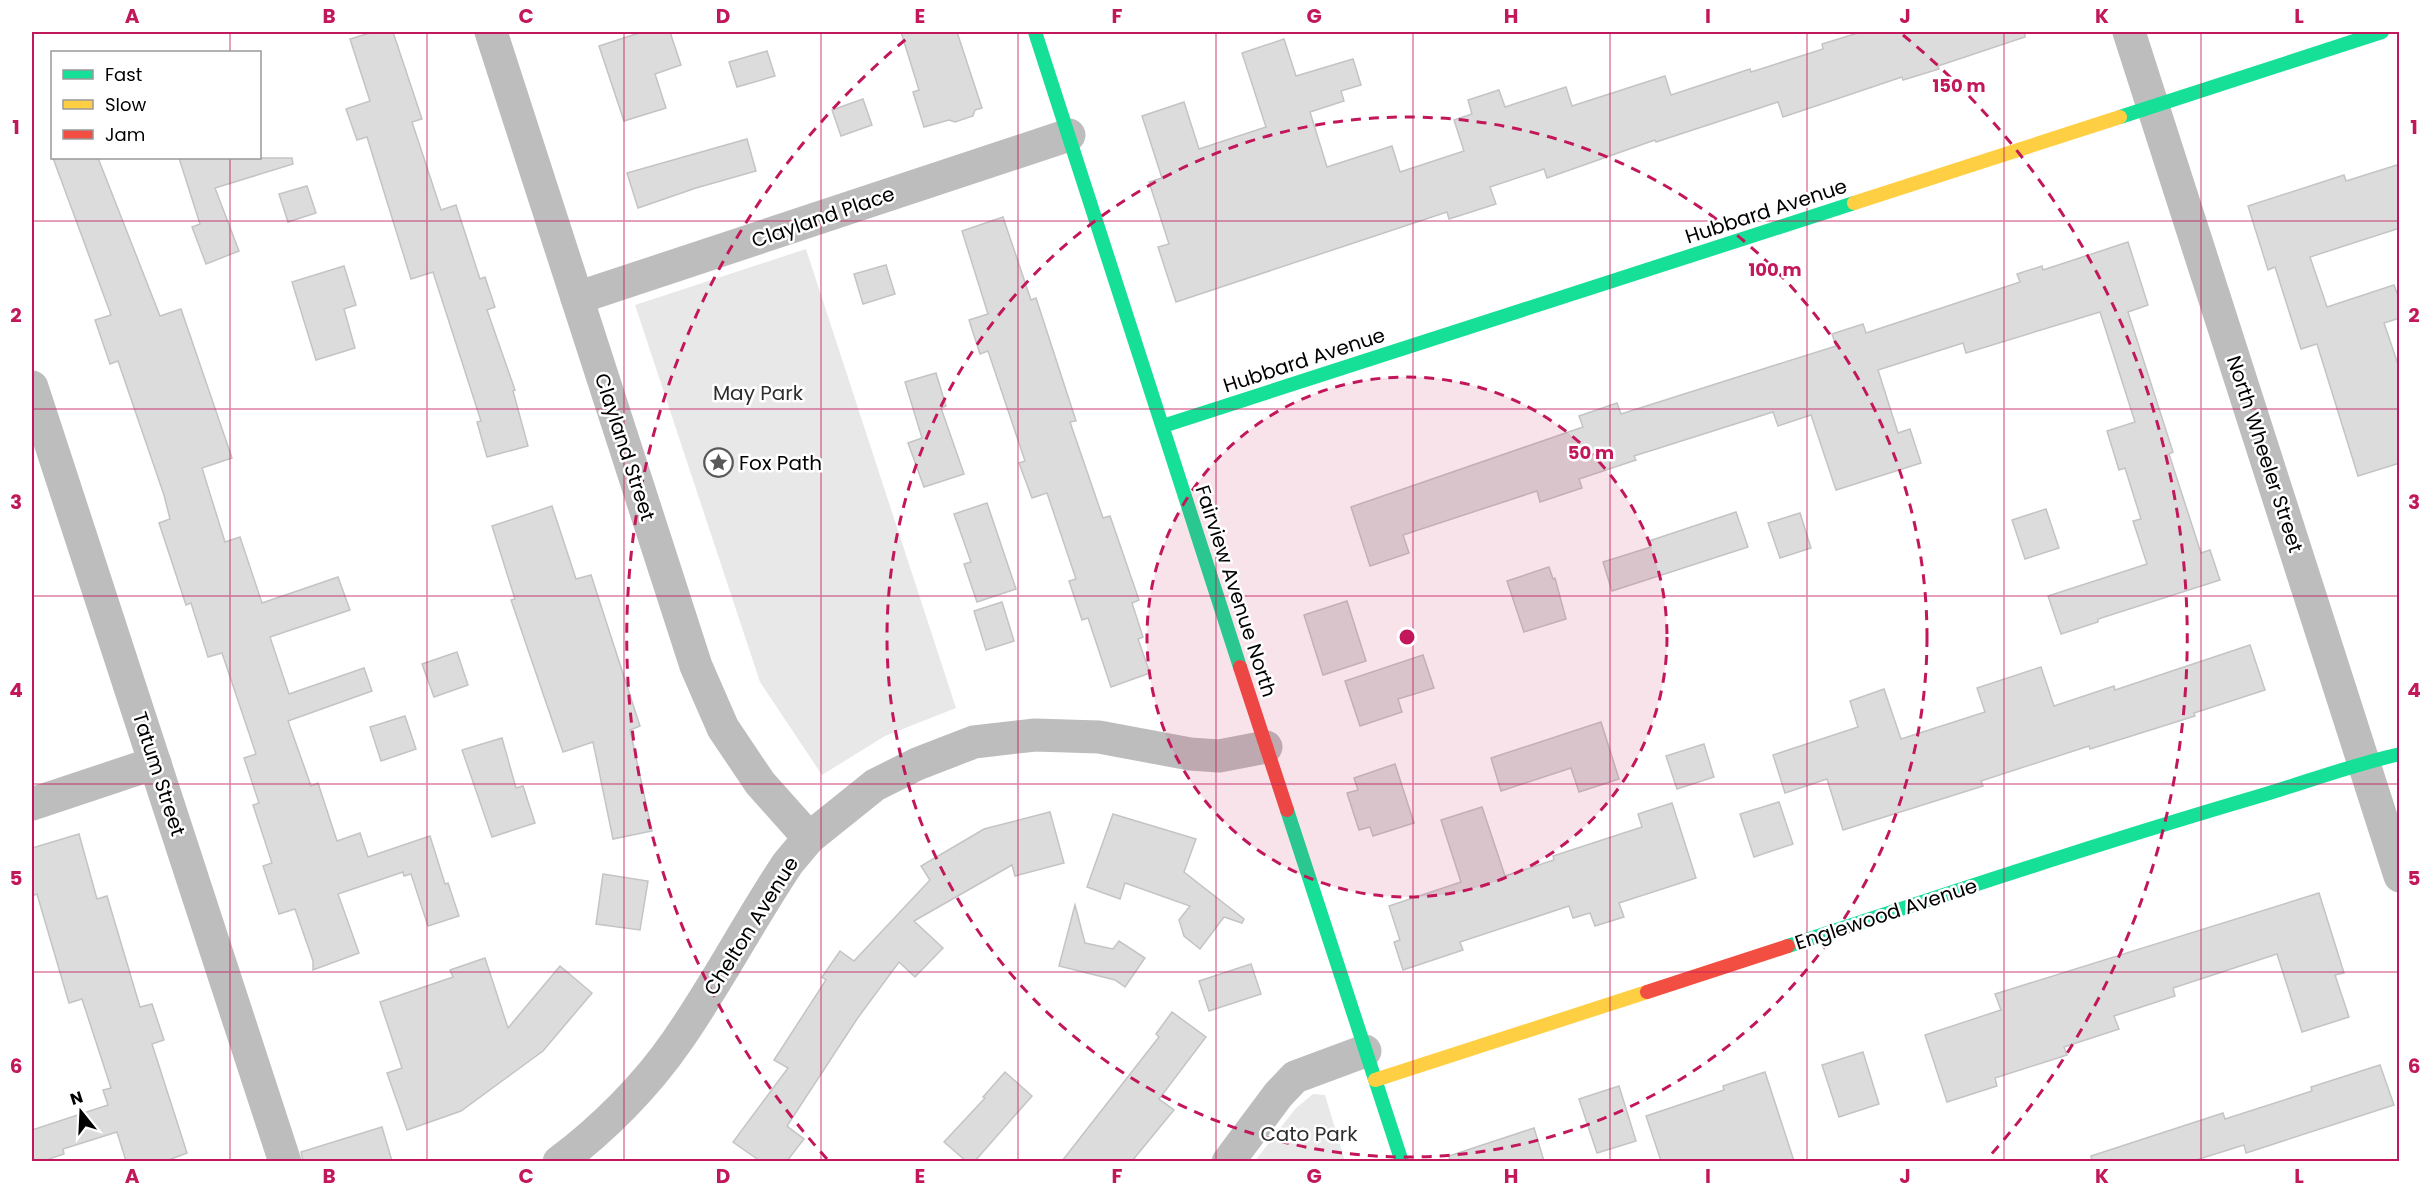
<svg xmlns="http://www.w3.org/2000/svg" width="2431" height="1193" font-family="Poppins,sans-serif">
	<style>
		.green { fill: #e8e8e8 }
		.building { fill: #dcdcdc; stroke: #c4c4c4; stroke-width: 1.5 }
		.lines { fill: none; stroke-linecap: round; stroke-linejoin: round }
		.street { stroke: #bdbdbd; stroke-width: 33 }
		.fast { stroke: #16e098; stroke-width: 14 }
		.slow { stroke: #ffcf43; stroke-width: 14 }
		.jam { stroke: #f24e42; stroke-width: 14 }
		.grid { fill: none; stroke: #c2185b; stroke-width: 1.5; stroke-opacity: 0.55 }
		.ring { fill: none; stroke: #c2185b; stroke-width: 3; stroke-dasharray: 10 8 }
		.labels { text-anchor: middle; stroke-width: 5; stroke-linejoin: round; paint-order: stroke }
		.street-label { font-size: 20px; fill: #000; stroke: #fff }
		.park-label { font-size: 20px; fill: #2d2d2d; stroke: #fff }
		.poi-label { font-size: 20px; fill: #000; stroke: #fff; text-anchor: start }
		.centre { fill: #c2185b; stroke: #fff; stroke-width: 3 }
		.ring-label { font-size: 18px; text-anchor: middle; font-weight: bold; fill: #c2185b; stroke: #fff; stroke-width: 5; stroke-linejoin: round; paint-order: stroke }
		.neatline { fill: none; stroke: #c2185b; stroke-width: 2 }
		.grid-label { font-size: 20px; text-anchor: middle; font-weight: bold; fill: #c2185b }
	</style>
	<rect width="100%" height="100%" fill="#fff"/>
	<!-- green -->
	<g class="green">
		<path d="M806 249 956 708 885 736 822 775 760 682 635 305Z"/>
		<path d="M1313 1094 1325 1095 1345 1161H1255L1295 1109Z"/>
	</g>
	<!-- building -->
	<g class="building">
		<path d="M373 32H393L422 119 412 122 441 210 456 205 480 279 485 277 495 307 487 310 515 390 513 391 528 446 487 457 477 422 481 421 433 272 411 279 367 137 357 140 346 109 370 101 350 39Z"/>
		<path d="M642 32H670L681 65 655 74 666 108 624 121 599 46Z"/>
		<path d="M901 32H957L982 108 975 110 973 116 955 122 949 120 924 127 913 92 919 90Z"/>
		<path d="M1861 32H2025V37L1938 66 1939 69 1903 80 1902 77 1783 117 1778 102 1656 142 1655 140 1547 178 1544 169 1490 187 1496 204 1449 219 1447 212 1176 302 1158 247 1169 244 1149 182 1162 178 1142 116 1184 102 1199 149 1266 127 1242 53 1284 39 1296 76 1353 59 1361 85 1341 91 1344 101 1310 112 1327 167 1392 146 1400 172 1464 151 1454 120 1472 114 1468 100 1499 90 1505 107 1566 87 1572 106 1665 76 1671 95 1750 69 1751 72 1823 49 1822 44Z"/>
		<path d="M767 51 775 76 737 87 729 62Z"/>
		<path d="M863 99 872 125 841 136 832 110Z"/>
		<path d="M747 139 756 171 696 188 638 208 627 173Z"/>
		<path d="M53 158H98L160 316 181 309 232 458 202 468 225 542 240 537 262 603 338 577 350 610 270 637 289 694 364 668 372 691 288 721 311 786 318 783 337 841 360 833 368 857 430 836 445 884 448 883 459 916 428 926 411 874 404 876 403 872 338 894 359 953 313 970V961L295 909 279 914 263 866 272 863 253 805 259 803 244 758 256 754 222 653 208 657 191 603 186 605 159 523 170 519 164 495 118 361 110 364 95 320 111 315Z"/>
		<path d="M179 158H292L293 164 215 188 239 251 206 264 192 227 200 224Z"/>
		<path d="M2400 164V228L2310 257 2327 307 2394 285 2400 301V318L2384 323 2400 370V463L2358 476 2317 344 2301 349 2275 267 2268 270 2248 206 2344 175 2346 181Z"/>
		<path d="M307 186 316 213 288 222 279 194Z"/>
		<path d="M1003 217 1031 300 1036 298 1076 421 1070 422 1103 518 1110 516 1139 600 1132 603 1143 637 1138 639 1150 673 1111 687 1088 618 1082 620 1069 581 1076 579 1047 493 1032 498 1019 463 1025 461 988 351 980 354 969 320 988 314 962 231Z"/>
		<path d="M2128 242 2148 305 2128 312 2173 452 2169 454 2201 553 2210 550 2220 580 2098 619V622L2061 634 2048 596 2147 564 2133 521 2141 519 2125 468 2119 470 2107 431 2135 422 2100 312 1966 353 1963 343 1878 370 1898 433 1910 429 1921 463 1836 490 1811 415 1778 426 1773 412 1634 456 1636 460 1579 479 1582 488 1540 502 1537 491 1403 535 1409 553 1370 566 1351 507 1583 427 1579 416 1617 403 1621 414 1744 375 1836 346 1832 334 1863 324 1866 333 2020 282 2017 274 2042 266 2043 270Z"/>
		<path d="M886 265 895 294 863 304 854 274Z"/>
		<path d="M344 266 356 305 344 309 355 348 316 360 292 282Z"/>
		<path d="M936 373 946 406 941 408 964 474 924 487 908 443 922 438 905 382Z"/>
		<path d="M987 503 1016 589 977 602 964 564 971 562 954 514Z"/>
		<path d="M552 506 576 579 591 575 640 726 630 730 652 831 613 839 593 742 563 752 511 600 515 599 492 526Z"/>
		<path d="M2046 509 2059 548 2025 559 2012 520Z"/>
		<path d="M1736 512 1748 547 1612 591 1603 562 1651 547 1649 541Z"/>
		<path d="M1800 513 1811 548 1780 558 1768 523Z"/>
		<path d="M1549 567 1553 579 1555 578 1566 619 1524 632 1507 581Z"/>
		<path d="M1347 601 1366 661 1323 675 1304 615Z"/>
		<path d="M1002 602 1014 641 986 650 974 611Z"/>
		<path d="M2250 645 2265 690 2194 713 2195 716 2090 749 2089 746 1981 781 1983 786 1843 830 1827 779 1785 793 1773 755 1858 727 1850 701 1884 689 1901 739 1985 712 1977 688 2041 667 2054 706 2114 686 2115 690Z"/>
		<path d="M457 652 468 685 434 697 422 664Z"/>
		<path d="M1423 655 1434 688 1398 699 1402 712 1360 726 1345 681Z"/>
		<path d="M405 716 416 749 381 761 370 727Z"/>
		<path d="M1601 722 1619 779 1579 792 1571 768 1501 791 1491 758Z"/>
		<path d="M502 738 516 788 523 786 535 823 492 837 462 750Z"/>
		<path d="M1704 744 1714 777 1677 789 1666 756Z"/>
		<path d="M1395 764 1414 823 1373 836 1370 827 1359 830 1347 793 1358 790 1354 778Z"/>
		<path d="M1779 802 1793 844 1754 857 1740 814Z"/>
		<path d="M1672 803 1696 878 1619 903 1624 917 1595 926 1590 913 1573 918 1569 906 1460 942 1463 950 1403 970 1394 942 1400 940 1389 906 1461 882 1441 820 1482 807 1505 876 1554 860 1553 856 1642 827 1638 814Z"/>
		<path d="M1050 812 1064 863 1015 876 1012 865 914 921 943 948 915 977 899 962 857 1019 787 1126 804 1139 787 1161H760L733 1142 788 1068 774 1060 826 980 822 977 840 951 854 961 930 880 921 866 984 829Z"/>
		<path d="M1113 814 1196 839 1184 872 1244 919 1242 923 1224 917 1200 949 1184 936 1179 920 1190 906 1125 883 1120 899 1087 887Z"/>
		<path d="M79 834 97 899 107 896 140 1007 152 1004 164 1040 152 1044 187 1153 166 1161H126L117 1132 63 1149 64 1154 43 1161H32V1130L108 1105 103 1090 111 1088 82 999 69 1003 37 894 32 896V848Z"/>
		<path d="M603 874 648 881 640 930 596 924Z"/>
		<path d="M2319 893 2344 973 2335 975 2349 1017 2302 1032 2277 954 2173 988 2175 996 2114 1016 2119 1029 2064 1047 2067 1055 1995 1078 1997 1086 1947 1102 1925 1035 2001 1010 1995 994Z"/>
		<path d="M1075 905 1085 943 1113 949 1119 941 1145 958 1125 987 1115 980 1059 966Z"/>
		<path d="M485 958 508 1028 560 966 592 993 543 1051 461 1111 407 1130 387 1073 402 1068 380 1002 453 977 450 970Z"/>
		<path d="M1251 964 1261 994 1209 1011 1199 981Z"/>
		<path d="M1172 1012 1206 1037 1159 1099 1174 1110 1132 1161H1062L1159 1037 1156 1034Z"/>
		<path d="M1863 1052 1879 1104 1839 1117 1822 1065Z"/>
		<path d="M2380 1065 2394 1105 2246 1153 2244 1145 2193 1161H2092L2091 1156 2223 1113 2225 1119 2312 1091 2311 1087Z"/>
		<path d="M1005 1072 1032 1096 975 1161H966L944 1142 985 1098 983 1097Z"/>
		<path d="M1765 1072 1794 1161H1661L1646 1116 1724 1090 1723 1086Z"/>
		<path d="M1619 1086 1636 1141 1597 1153 1579 1099Z"/>
		<path d="M382 1127 392 1161H303L301 1152Z"/>
		<path d="M1534 1128 1544 1161H1450L1449 1156Z"/>
	</g>
	<g class="lines">
		<!-- street -->
		<g class="street">
			<path d="M491 32 696 666 723 728 760 783 809 838"/>
			<path d="M2129 32 2400 876"/>
			<path d="M577 298 1069 135"/>
			<path d="M32 387 285 1162"/>
			<path d="M32 804 155 763"/>
			<path d="M559 1162C603 1129 646 1086 677 1041 717 984 749 921 788 863L809 838 875 785 917 764 974 742 1035 735 1099 737 1190 754 1219 756 1266 747"/>
			<path d="M1228 1162 1278 1095 1295 1077 1365 1051"/>
		</g>
		<!-- fast -->
		<g class="fast">
			<path d="M1035 32 1240 667"/>
			<path d="M2120 117 2382 32"/>
			<path d="M1163 426 1854 203"/>
			<path d="M1287 810 1402 1162"/>
			<path d="M1788 946C1944 895 2099 843 2256 797 2304 783 2351 765 2400 754"/>
		</g>
		<!-- slow -->
		<g class="slow">
			<path d="M1854 203 2120 117"/>
			<path d="M1375 1080 1647 992"/>
		</g>
		<!-- jam -->
		<g class="jam">
			<path d="M1240 667 1287 810"/>
			<path d="M1647 992 1788 946"/>
		</g>
	</g>
	<!-- grid -->
	<path class="grid" d="M230 32V52M427 32V1162M624 32V1162M821 32V1162M1018 32V1162M1216 32V1162M1413 32V1162M1610 32V1162M1807 32V1162M2004 32V1162M2201 32V1162M230 158V1162M32 221H2400M32 409H2400M32 596H2400M32 784H2400M32 972H2400"/>
	<!-- distance rings -->
	<circle cx="1407" cy="637" r="260" fill="#c2185b" fill-opacity=".12"/>
	<g class="ring">
		<circle cx="1407" cy="637" r="260"/>
		<circle cx="1407" cy="637" r="520"/>
		<path d="M827 1159A780 780 0 0 1 911 35M1903 35A780 780 0 0 1 1987 1159"/>
	</g>
	<!-- icons -->
	<defs>
		<symbol id="sight-ring" viewBox="-11 -11 22 22"><circle r="9.5" fill="#fff" stroke="#595959" stroke-width="1.5"/><path d="M0-6L1.8-2.2L6-1.7L2.9 1.2L3.7 5.4L0 3.3L-3.7 5.4L-2.9 1.2L-6-1.7L-1.8-2.2Z" fill="#595959"/></symbol>
	</defs>
	<g fill-rule="evenodd">
		<use href="#sight-ring" x="702" y="446" width="33" height="33"/>
	</g>
	<g class="labels">
		<!-- street labels -->
		<g class="street-label">
			<text transform="translate(1766 211) rotate(-18)" y="7">Hubbard Avenue</text>
			<text transform="translate(823 217) rotate(-19)" y="7">Clayland Place</text>
			<text transform="translate(1304 360) rotate(-18)" y="7">Hubbard Avenue</text>
			<text transform="translate(625 447) rotate(72)" y="7">Clayland Street</text>
			<text transform="translate(2265 454) rotate(72)" y="7">North Wheeler Street</text>
			<text transform="translate(1236 591) rotate(72)" y="7">Fairview Avenue North</text>
			<text transform="translate(159 774) rotate(72)" y="7">Tatum Street</text>
			<text transform="translate(1886 914) rotate(-18)" y="7">Englewood Avenue</text>
			<text transform="translate(751 926) rotate(-58)" y="7">Chelton Avenue</text>
		</g>
		<!-- park labels -->
		<g class="park-label">
			<text x="758" y="400">May Park</text>
			<text x="1309" y="1141">Cato Park</text>
		</g>
		<!-- poi labels -->
		<g class="poi-label">
			<text x="739" y="470">Fox Path</text>
		</g>
	</g>
	<circle cx="1407" cy="637" r="9" class="centre"/>
	<g class="ring-label">
		<text x="1959" y="92">150 m</text>
		<text x="1775" y="276">100 m</text>
		<text x="1591" y="459">50 m</text>
	</g>
	<!-- border -->
	<rect width="2431" height="1193" fill="none" stroke="#ffffff" stroke-width="66"/>
	<!-- legend -->
	<rect x="51" y="51" width="210" height="108" fill="#ffffff" stroke="#999999" stroke-width="1.5"/>
	<rect x="63" y="70" width="30" height="9" fill="#16e098" stroke="#999999" stroke-width="1.5"/>
	<text x="105" y="81" font-size="18" fill="#000000">Fast</text>
	<rect x="63" y="100" width="30" height="9" fill="#ffcf43" stroke="#999999" stroke-width="1.5"/>
	<text x="105" y="111" font-size="18" fill="#000000">Slow</text>
	<rect x="63" y="130" width="30" height="9" fill="#f24e42" stroke="#999999" stroke-width="1.5"/>
	<text x="105" y="141" font-size="18" fill="#000000">Jam</text>
	<!-- north arrow -->
	<g transform="translate(81 1112) rotate(342)" stroke="#ffffff" stroke-width="4.5" paint-order="stroke">
	<path d="M0-4.5L10 22L0 15L-10 22Z" fill="#000000"/>
	<text y="-9" font-size="16" font-weight="bold" text-anchor="middle" fill="#000000">N</text>
	</g>
	<rect x="33" y="33" width="2365" height="1127" class="neatline"/>
	<g class="grid-label">
		<text x="132" y="23">A</text>
		<text x="329" y="23">B</text>
		<text x="526" y="23">C</text>
		<text x="723" y="23">D</text>
		<text x="920" y="23">E</text>
		<text x="1117" y="23">F</text>
		<text x="1314" y="23">G</text>
		<text x="1511" y="23">H</text>
		<text x="1708" y="23">I</text>
		<text x="1905" y="23">J</text>
		<text x="2102" y="23">K</text>
		<text x="2299" y="23">L</text>
		<text x="16" y="134">1</text>
		<text x="2414" y="134">1</text>
		<text x="16" y="322">2</text>
		<text x="2414" y="322">2</text>
		<text x="16" y="509">3</text>
		<text x="2414" y="509">3</text>
		<text x="16" y="697">4</text>
		<text x="2414" y="697">4</text>
		<text x="16" y="885">5</text>
		<text x="2414" y="885">5</text>
		<text x="16" y="1073">6</text>
		<text x="2414" y="1073">6</text>
		<text x="132" y="1183">A</text>
		<text x="329" y="1183">B</text>
		<text x="526" y="1183">C</text>
		<text x="723" y="1183">D</text>
		<text x="920" y="1183">E</text>
		<text x="1117" y="1183">F</text>
		<text x="1314" y="1183">G</text>
		<text x="1511" y="1183">H</text>
		<text x="1708" y="1183">I</text>
		<text x="1905" y="1183">J</text>
		<text x="2102" y="1183">K</text>
		<text x="2299" y="1183">L</text>
	</g>
</svg>
